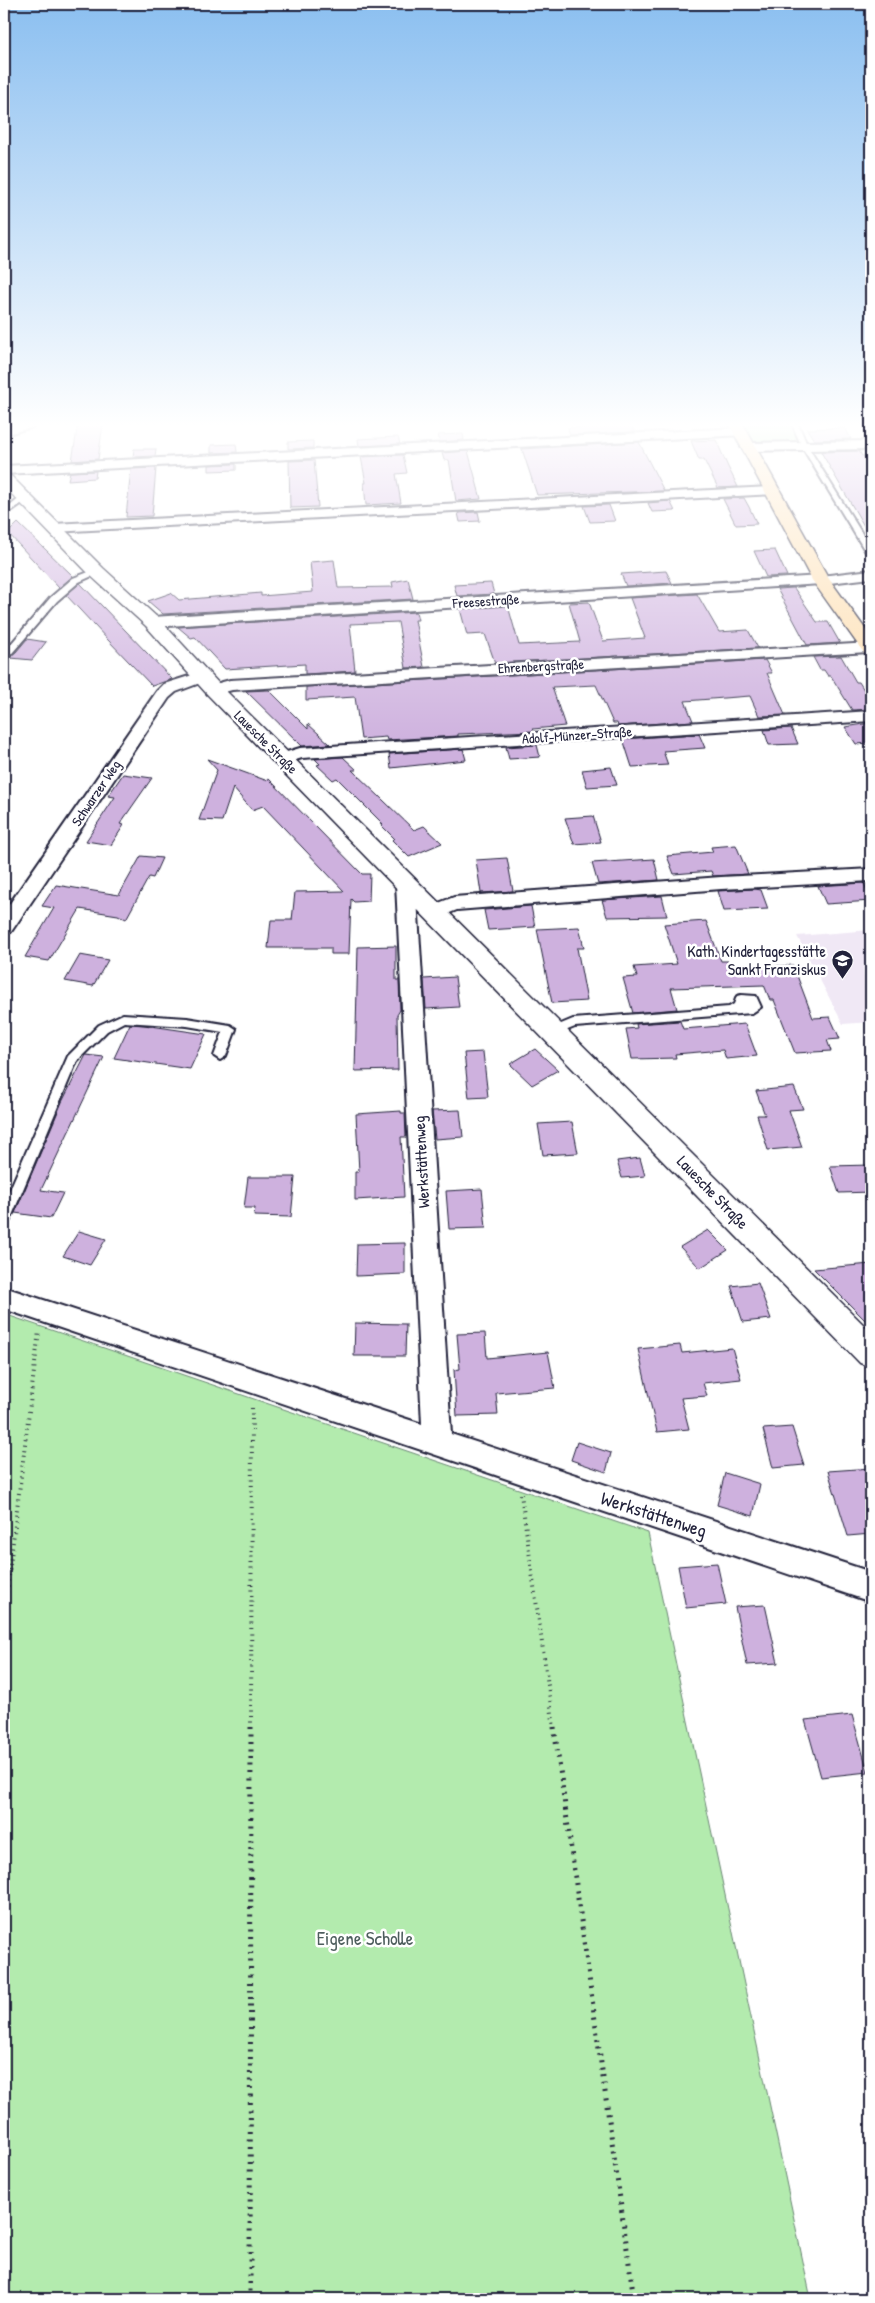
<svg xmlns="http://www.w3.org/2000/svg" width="875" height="2303" font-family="'Patrick Hand',sans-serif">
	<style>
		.built { fill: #f0e8f5 }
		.green { fill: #b3ebae; stroke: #6a8674 }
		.building { fill: #ceb1de; stroke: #22223b }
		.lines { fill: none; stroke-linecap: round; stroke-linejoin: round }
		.lane-casing { stroke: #22223b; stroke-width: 4 }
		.street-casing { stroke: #22223b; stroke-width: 4 }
		.secondary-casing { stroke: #22223b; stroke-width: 3 }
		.primary-casing { stroke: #22223b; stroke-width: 3 }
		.path-far1 { stroke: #22223b; stroke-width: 4; stroke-dasharray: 1 4.5; stroke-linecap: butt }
		.path { stroke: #22223b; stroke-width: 5; stroke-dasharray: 2 5.5; stroke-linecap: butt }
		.lane { fill: #fff; fill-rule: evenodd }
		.street { fill: #fff; fill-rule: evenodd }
		.secondary { fill: #fff; fill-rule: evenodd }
		.primary { fill: #fddcac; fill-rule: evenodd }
		.labels { text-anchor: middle; stroke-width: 5; stroke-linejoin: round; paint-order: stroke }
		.far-street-label { font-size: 14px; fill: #22223b; stroke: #fff }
		.poi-label { font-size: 16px; fill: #22223b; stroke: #fff; text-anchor: end }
		.street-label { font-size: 16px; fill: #22223b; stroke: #fff }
		.near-street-label { font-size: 19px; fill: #22223b; stroke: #fff }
		.near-park-label { font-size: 19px; fill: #4e5e5e; stroke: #fff }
	</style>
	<rect width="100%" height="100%" fill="#fff"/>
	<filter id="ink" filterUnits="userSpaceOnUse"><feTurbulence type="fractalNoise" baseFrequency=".02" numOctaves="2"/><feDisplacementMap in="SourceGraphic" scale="10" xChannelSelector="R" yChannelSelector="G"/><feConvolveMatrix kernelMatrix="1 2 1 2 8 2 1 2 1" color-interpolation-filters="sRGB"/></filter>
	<g filter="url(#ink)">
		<!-- built -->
		<path class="built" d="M871 930V964L863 965 865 993 871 1006V1022L843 1024 797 936Z"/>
		<!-- green -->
		<g class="green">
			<path d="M743 424H792L803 445H764L753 443Z"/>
			<path d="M4 1314 648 1533 811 2299H4Z"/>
		</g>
		<!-- building -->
		<g class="building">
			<path d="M78 424H103L98 459 72 461Z"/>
			<path d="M631 425 634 432 570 435 568 428Z"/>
			<path d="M845 428 851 439 814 440 807 429Z"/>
			<path d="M463 434 464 440 440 442 438 435Z"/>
			<path d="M398 437 400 444 359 446 358 439Z"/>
			<path d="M716 440 728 467 738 487 718 488 704 460H699L691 441Z"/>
			<path d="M313 441V448L288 449V442Z"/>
			<path d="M639 442 664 491 537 495 522 449Z"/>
			<path d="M236 444 237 452 211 453V445Z"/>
			<path d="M134 449H156L155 456 133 457Z"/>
			<path d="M468 451 481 499 456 501 449 460H444L442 453Z"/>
			<path d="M859 451 862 456H866L871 464V538L821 452Z"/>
			<path d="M403 455 407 473 396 474 401 503 366 505 364 483H366L361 457Z"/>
			<path d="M314 460 318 507 290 508 289 461Z"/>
			<path d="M236 464V470L209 471V465Z"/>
			<path d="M156 468 152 516 126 517 131 469Z"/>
			<path d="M96 471 95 478 68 480 70 472Z"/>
			<path d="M744 498 749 507 757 524 736 525 723 499Z"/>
			<path d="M670 501 675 511 652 512 648 503Z"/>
			<path d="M609 505 615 521 590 522 584 506Z"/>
			<path d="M478 512 480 521 460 522 458 513Z"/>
			<path d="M18 523 73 576 59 588 8 533Z"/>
			<path d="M775 550 787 576H786L766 577 754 551Z"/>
			<path d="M334 560 338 588 393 587 392 582 408 579 413 599 163 614 148 601 171 593 179 600 261 593V596L313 592 310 562Z"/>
			<path d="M666 571 672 583 626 586 621 574Z"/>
			<path d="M80 583 147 653 172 679 152 686 108 640 66 595Z"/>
			<path d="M491 583 494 594 457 596 454 585Z"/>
			<path d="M794 588 817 622H828L840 643 807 645 777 589Z"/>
			<path d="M697 594 719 632 748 630 758 648 495 663 485 634 467 635 460 609 508 606 519 645 580 642 569 603 589 602 603 641 645 638 630 598Z"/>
			<path d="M416 612 418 620H415L424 667 406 668 398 622 350 624 355 671 305 674V664L225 669 195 637 191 638 178 627Z"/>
			<path d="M27 639 46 642 32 660 11 658Z"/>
			<path d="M841 656 856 682H859L871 701V709L852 710 831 676H828L824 670H820L813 657Z"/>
			<path d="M765 660 772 673H767L785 715 759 716 750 696 685 701 693 721 618 726 617 723H613L596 685 552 687 565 726 533 729 534 731 458 734V736L387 740 386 737 361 739 355 697 306 700V687Z"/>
			<path d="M269 690 308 729V724L330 744 302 746 246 691Z"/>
			<path d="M871 723V743L856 744 845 727Z"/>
			<path d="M791 728 798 744 769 745 764 730Z"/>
			<path d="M699 734 705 748 663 751 668 765 632 767 623 739Z"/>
			<path d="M537 745 540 757 509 759 506 747Z"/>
			<path d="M463 749 466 760 391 768 389 754Z"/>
			<path d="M343 757 357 770H352L414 830 424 826 442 843 409 857 392 840 394 838 381 825 383 824 337 778 333 780 317 765 320 764 315 759Z"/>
			<path d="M207 759 265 780 269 779 362 874H370L369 901 354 902 351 899 349 954H331V948H268L271 920H292L295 892 344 891 263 806 252 810 233 788 222 821 199 820 217 770Z"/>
			<path d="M611 767 617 785 587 787 582 770Z"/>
			<path d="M123 774 152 778 120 824 124 825 111 845 86 841 115 797 108 796Z"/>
			<path d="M593 816 601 842 574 844 565 818Z"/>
			<path d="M736 845 748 874 713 876 711 871 674 874 667 856 713 852 711 847Z"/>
			<path d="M141 856 162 858 153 878 149 877 126 919 118 915 80 909 49 961 25 957 54 908 42 906 56 885 119 895Z"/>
			<path d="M507 858 513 891 481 893 476 860Z"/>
			<path d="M654 859 659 880 598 884 592 863Z"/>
			<path d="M864 883 871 901 826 904 818 886Z"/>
			<path d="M755 889 761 890 768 909 724 911 718 891Z"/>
			<path d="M662 896 667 916 607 917 602 900Z"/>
			<path d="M531 906 535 927 488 930 484 910Z"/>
			<path d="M706 921 721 961H728L730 969 793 965 813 1018 830 1017 840 1039 827 1040 831 1051 795 1053 774 1000H770L764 985 671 988 677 1009 633 1013 623 978 637 977 634 967 677 964 664 924Z"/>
			<path d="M579 927 584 948H577L587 1001 552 1003 537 929Z"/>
			<path d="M396 946V980H399L400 1010 397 1015 398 1070 355 1071 358 947Z"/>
			<path d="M80 955 108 960 93 986 65 981Z"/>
			<path d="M455 977 459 1007 426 1009 424 979Z"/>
			<path d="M680 1021 683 1029 745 1024 757 1056 726 1059 723 1050 675 1054 676 1058 632 1059 626 1029 637 1028 636 1024Z"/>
			<path d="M130 1024 144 1025 206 1034 190 1069 114 1058Z"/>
			<path d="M535 1049 558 1070 532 1085 510 1064Z"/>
			<path d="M483 1052 488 1097 469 1098 464 1053Z"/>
			<path d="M86 1055 104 1057 41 1190 63 1193 51 1218 15 1213 62 1102Z"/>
			<path d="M794 1087 803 1109 789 1110 802 1147 768 1150 757 1115H765L756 1091Z"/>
			<path d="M460 1110 463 1137 435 1139 432 1111Z"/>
			<path d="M401 1111V1113H405L406 1137H401L404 1197 355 1200V1172H359L356 1114Z"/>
			<path d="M572 1122 578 1153 543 1155 538 1124Z"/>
			<path d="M640 1158 645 1176 622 1178 617 1161Z"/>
			<path d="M871 1165V1192L839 1193 830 1166Z"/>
			<path d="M248 1177H295L291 1217 254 1216 255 1208H244Z"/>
			<path d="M482 1189 486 1228 449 1229 446 1191Z"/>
			<path d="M708 1230 728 1250 700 1268 680 1247Z"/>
			<path d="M79 1231 106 1239 90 1265 63 1256Z"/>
			<path d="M405 1243V1274L356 1276 357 1244Z"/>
			<path d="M871 1264V1326L814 1269Z"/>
			<path d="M758 1283 771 1319 743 1322 731 1286Z"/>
			<path d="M355 1323 406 1324 405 1356H354Z"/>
			<path d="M485 1333 487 1358 548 1352 555 1388 496 1393 498 1415 457 1416 454 1370 460 1369 457 1334Z"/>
			<path d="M680 1345 682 1353 732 1348 741 1379 703 1383 707 1396 681 1398 689 1429 657 1432 638 1349Z"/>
			<path d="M792 1427 804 1465 773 1468 763 1429Z"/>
			<path d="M577 1442 611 1453 606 1472 571 1460Z"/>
			<path d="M871 1468V1534L848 1536 828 1471Z"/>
			<path d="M725 1473 760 1484 753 1516 717 1505Z"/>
			<path d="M717 1563 726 1604 686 1608 678 1566Z"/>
			<path d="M765 1605 778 1663 747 1665 735 1607Z"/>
			<path d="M852 1715 868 1772 821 1777 805 1720Z"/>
		</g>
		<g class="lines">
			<defs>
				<g id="lane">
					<path d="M792 424H798L808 447 871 548V556L867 554 802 447Z"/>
					<path d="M21 497 28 499 4 516V511Z"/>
					<path d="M94 570 101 572 79 582 57 601 7 659H4V652L51 597 73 578Z"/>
					<path d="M741 995 756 996 761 1007 752 1013 575 1027 553 1036 547 1032 549 1029 573 1019 729 1007 734 1004 737 996Z"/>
					<path d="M123 1014 187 1018 230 1025 236 1029 226 1056 220 1060 214 1056 223 1032 187 1026 124 1022 107 1031 77 1061 11 1218 9 1222 4 1223V1203L68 1056 99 1025Z"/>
				</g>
				<g id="street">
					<path d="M16 424H35L33 427 4 435V427Z"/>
					<path d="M740 428 746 432 744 435 4 474V466Z"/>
					<path d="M871 441V449L747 451 741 447 747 443Z"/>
					<path d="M771 487 778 491 776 494 53 532 46 528 53 524Z"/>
					<path d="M871 570V578L821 584 152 627 147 625 144 622 147 619 152 617 821 576Z"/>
					<path d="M871 643V651L869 652 232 690 214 695 208 694 206 690 208 686 230 680Z"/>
					<path d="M202 672 208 674 210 677 208 680 176 692 169 698 11 932 4 934V912L157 691 164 684Z"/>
					<path d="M871 711V721L302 758 283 764 277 763 274 759 277 755 300 748Z"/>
					<path d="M871 869V881L721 889 457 910 435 919 428 917 425 912 428 907 454 897 721 877Z"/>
					<path d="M406 877 413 879 416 883 451 1434 871 1572V1602L4 1309V1287L422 1424 396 883 399 879Z"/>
				</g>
				<path id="secondary" d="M4 472 9 474 103 568 158 618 221 686 871 1332V1367L860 1363 207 694 146 626 91 576 4 486Z"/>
				<path id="primary" d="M729 424H743L829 579 871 637V654L864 653 812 580Z"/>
			</defs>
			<!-- lane casing -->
			<use href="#lane" class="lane-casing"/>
			<!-- street casing -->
			<use href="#street" class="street-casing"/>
			<!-- secondary casing -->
			<use href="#secondary" class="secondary-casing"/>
			<!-- primary casing -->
			<use href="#primary" class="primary-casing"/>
			<!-- path-far1 -->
			<g class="path-far1">
				<path d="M521 1494 554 1728"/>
				<path d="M4 1614 39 1331"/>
				<path d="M251 1728 252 1405"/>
			</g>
			<!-- path -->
			<g class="path">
				<path d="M554 1727 634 2299"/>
				<path d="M250 2299 251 1727"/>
			</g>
			<!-- lane -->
			<use href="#lane" class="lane"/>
			<!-- street -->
			<use href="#street" class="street"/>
			<!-- secondary -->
			<use href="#secondary" class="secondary"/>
			<!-- primary -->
			<use href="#primary" class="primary"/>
		</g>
	</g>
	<!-- sky -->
	<linearGradient id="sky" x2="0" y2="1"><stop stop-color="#8bbff0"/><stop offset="0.57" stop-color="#fff"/><stop offset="1" stop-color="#fff" stop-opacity="0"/></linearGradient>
	<rect width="875" height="746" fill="url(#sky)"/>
	<!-- icons -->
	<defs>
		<symbol id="school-pin" viewBox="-11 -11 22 30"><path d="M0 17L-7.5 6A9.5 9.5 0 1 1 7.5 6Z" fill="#22223b" stroke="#fff"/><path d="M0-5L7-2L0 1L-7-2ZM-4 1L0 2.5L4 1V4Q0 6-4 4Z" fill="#fff"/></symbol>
	</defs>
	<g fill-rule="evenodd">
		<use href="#school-pin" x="830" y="948" width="25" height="34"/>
	</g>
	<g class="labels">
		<!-- far-street labels -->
		<g class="far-street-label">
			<text transform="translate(486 601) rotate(-4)" y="5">Freesestraße</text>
			<text transform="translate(541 666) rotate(-3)" y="5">Ehrenbergstraße</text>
			<text transform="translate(577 735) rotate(-4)" y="5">Adolf-Münzer-Straße</text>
			<text transform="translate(266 742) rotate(45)" y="5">Lauesche Straße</text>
			<text transform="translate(96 793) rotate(-56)" y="5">Schwarzer Weg</text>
		</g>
		<!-- poi labels -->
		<g class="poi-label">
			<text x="826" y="957">Kath. Kindertagesstätte<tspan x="826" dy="18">Sankt Franziskus</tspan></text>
		</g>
		<!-- street labels -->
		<g class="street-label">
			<text transform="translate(421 1162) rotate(-93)" y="6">Werkstättenweg</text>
			<text transform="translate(713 1192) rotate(46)" y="6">Lauesche Straße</text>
		</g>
		<!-- near-street labels -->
		<g class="near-street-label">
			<text transform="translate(654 1514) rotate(18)" y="7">Werkstättenweg</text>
		</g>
		<!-- near-park labels -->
		<g class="near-park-label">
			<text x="365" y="1945">Eigene Scholle</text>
		</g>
	</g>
	<!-- margin -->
	<rect width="875" height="2303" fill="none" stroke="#fff" stroke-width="20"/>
	<rect x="10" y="10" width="855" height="2283" fill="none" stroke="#22223b" stroke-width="2" filter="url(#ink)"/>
</svg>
